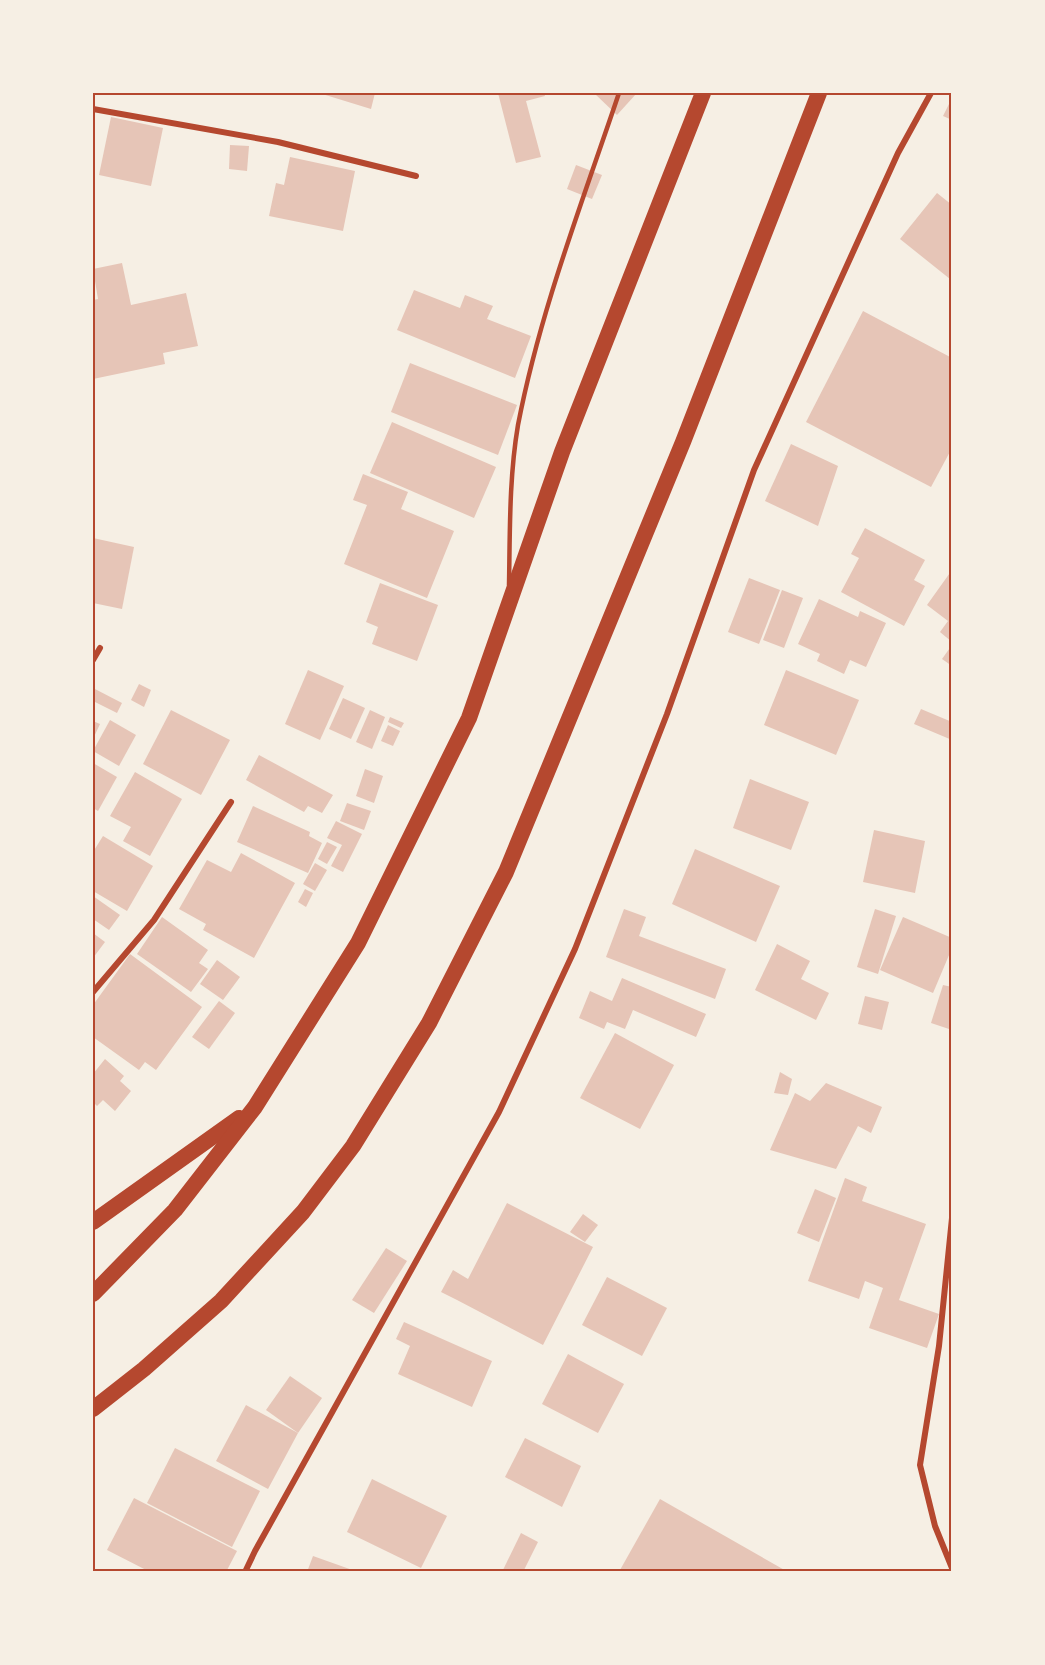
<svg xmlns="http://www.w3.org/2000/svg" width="1045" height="1665" font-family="'Roboto Condensed',sans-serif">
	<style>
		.building { fill: #e6c5b7 }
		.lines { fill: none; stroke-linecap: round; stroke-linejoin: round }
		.service { stroke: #b5482f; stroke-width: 4.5 }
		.minor { stroke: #b5482f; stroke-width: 6 }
		.trunk { stroke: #b5482f; stroke-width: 16 }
		.neatline { fill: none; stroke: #b5482f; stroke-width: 2 }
	</style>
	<rect width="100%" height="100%" fill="#f6efe4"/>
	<!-- building -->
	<g class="building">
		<path d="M319 93H375L371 109Z"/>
		<path d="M498 93H544L545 96 526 101 541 157 516 163Z"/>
		<path d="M594 93H635L636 94 617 115Z"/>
		<path d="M952 98V120L943 116Z"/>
		<path d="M111 117 163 128 151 186 99 175Z"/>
		<path d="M230 145 249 146 247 171 229 169Z"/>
		<path d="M290 157 355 171 343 231 269 216 276 183 284 185Z"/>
		<path d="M576 165 602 175 592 199 567 189Z"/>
		<path d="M937 193 952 205V277L950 279 900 239Z"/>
		<path d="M122 263 131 305 186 293 198 346 163 353 165 364 93 379V300L98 299 93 269Z"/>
		<path d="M414 290 460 308 465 295 493 306 487 319 531 336 515 378 397 330Z"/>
		<path d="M863 311 952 358V448L931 487 806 422Z"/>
		<path d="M410 363 517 405 498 455 391 412Z"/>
		<path d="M392 422 496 467 474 518 370 473Z"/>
		<path d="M791 444 838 466 818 526 765 501Z"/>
		<path d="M363 474 408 492 401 509 454 531 427 598 344 564 367 505 353 500Z"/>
		<path d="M865 528 925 560 914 580 925 586 904 626 841 592 859 558 851 554Z"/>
		<path d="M93 538 134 547 122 609 93 603Z"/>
		<path d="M952 570V642L940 632 948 621 927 605Z"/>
		<path d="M749 578 780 590 759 644 728 632Z"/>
		<path d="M380 583 438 605 417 661 372 644 378 627 366 622Z"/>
		<path d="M782 590 803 598 784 648 763 640Z"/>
		<path d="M819 599 858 617 860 611 886 623 866 667 850 660 844 674 817 661 820 654 798 644Z"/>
		<path d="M952 645V666L942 659Z"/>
		<path d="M308 670 344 686 320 740 285 724Z"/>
		<path d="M786 670 859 700 836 755 764 725Z"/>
		<path d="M139 684 151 690 144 707 131 700Z"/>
		<path d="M93 688 122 703 117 713 93 701Z"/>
		<path d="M343 698 365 708 351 739 329 729Z"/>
		<path d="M921 709 952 722V740L914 724Z"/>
		<path d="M171 710 230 740 201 795 143 764Z"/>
		<path d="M370 710 385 717 372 749 356 742Z"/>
		<path d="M390 717 404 723 401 728 388 722Z"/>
		<path d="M110 720 136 735 119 766 93 751Z"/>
		<path d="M93 721 100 724 93 739Z"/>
		<path d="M388 725 400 731 393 746 381 741Z"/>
		<path d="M259 755 333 795 322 813 308 806 304 812 246 780Z"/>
		<path d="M93 763 117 777 98 811 93 808Z"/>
		<path d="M365 769 383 776 374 803 356 796Z"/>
		<path d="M135 772 182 799 150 856 123 841 131 827 110 816Z"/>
		<path d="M750 779 809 802 791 850 733 828Z"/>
		<path d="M347 803 371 811 364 830 340 821Z"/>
		<path d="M253 806 310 832 309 836 322 843 308 873 237 842Z"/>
		<path d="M336 821 362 834 343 872 331 866 342 845 327 838Z"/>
		<path d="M874 830 925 841 915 893 863 882Z"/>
		<path d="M103 836 153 866 127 911 93 891V852Z"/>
		<path d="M327 842 337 847 327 864 318 859Z"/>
		<path d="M695 849 780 886 756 942 672 904Z"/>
		<path d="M241 853 295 883 254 958 203 930 206 924 179 909 207 860 231 872Z"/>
		<path d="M315 863 327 870 315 891 303 884Z"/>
		<path d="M305 889 313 893 306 907 298 902Z"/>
		<path d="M93 896 120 915 109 930 93 919Z"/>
		<path d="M624 909 646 917 639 936 726 969 715 999 606 957Z"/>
		<path d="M875 909 896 916 878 974 857 967Z"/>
		<path d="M162 917 208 950 199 963 208 969 191 992 137 954Z"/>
		<path d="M903 917 952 938V948L933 993 880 970Z"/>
		<path d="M93 933 105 942 93 958Z"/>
		<path d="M777 944 810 961 801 979 829 993 816 1020 755 990Z"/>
		<path d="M130 954 202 1007 156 1070 145 1062 139 1070 93 1037V1005Z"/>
		<path d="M217 960 240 977 223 1000 200 984Z"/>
		<path d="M622 978 706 1014 696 1037 633 1010 625 1029 607 1022 604 1029 579 1018 590 991 612 1001Z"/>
		<path d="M943 985 952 987V1030L931 1023Z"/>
		<path d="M865 996 889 1002 882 1030 858 1024Z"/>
		<path d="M219 1001 235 1013 209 1049 192 1037Z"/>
		<path d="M615 1033 674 1065 640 1129 580 1098Z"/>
		<path d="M105 1059 124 1076 120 1081 131 1091 115 1111 103 1100 97 1106 93 1102V1074Z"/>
		<path d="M780 1072 792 1079 788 1095 774 1093Z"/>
		<path d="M826 1083 882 1107 871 1133 858 1126 836 1169 770 1150 795 1093 810 1101Z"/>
		<path d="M845 1178 867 1187 862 1201 926 1224 899 1300 939 1314 927 1348 869 1328 883 1288 865 1281 859 1299 808 1281Z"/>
		<path d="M815 1189 836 1198 819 1242 797 1233Z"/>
		<path d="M507 1203 593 1247 543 1345 457 1300 461 1292 457 1300 441 1292 453 1270 468 1279Z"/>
		<path d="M583 1214 598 1225 585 1242 570 1232Z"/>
		<path d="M386 1248 407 1261 374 1313 352 1300Z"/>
		<path d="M607 1277 667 1308 642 1356 582 1325Z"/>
		<path d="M404 1322 492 1361 472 1407 398 1374 410 1346 396 1339Z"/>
		<path d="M568 1354 624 1384 598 1433 542 1404Z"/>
		<path d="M290 1376 322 1398 298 1433 266 1410Z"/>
		<path d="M246 1405 298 1433 268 1489 216 1461Z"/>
		<path d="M525 1438 581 1466 562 1507 505 1477Z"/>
		<path d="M175 1448 260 1491 232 1547 147 1503Z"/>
		<path d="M372 1479 447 1516 421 1568 347 1532Z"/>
		<path d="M134 1498 237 1551 226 1572H150L107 1550Z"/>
		<path d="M660 1499 788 1572H625L620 1570Z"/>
		<path d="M521 1533 538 1542 523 1572H502Z"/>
		<path d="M313 1556 358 1572H307Z"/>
	</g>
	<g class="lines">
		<!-- service -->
		<path class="service" d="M509 585C510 532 509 478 518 425 540 311 582 203 619 93"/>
		<!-- minor -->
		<g class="minor">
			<path d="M93 109 278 142 416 176"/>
			<path d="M93 660 100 648"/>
			<path d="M93 992 154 920 231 802"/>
			<path d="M952 1218 939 1346 920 1465 935 1526 952 1568"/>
			<path d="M245 1572 255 1551 499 1112 575 949 667 714 754 470 898 153 931 93"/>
		</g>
		<!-- trunk -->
		<g class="trunk">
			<path d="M93 1222 239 1118"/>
			<path d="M93 1294 175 1210 255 1107 358 943 469 718 562 452 703 93"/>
			<path d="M93 1409 144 1369 221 1301 303 1212 353 1146 429 1023 506 872 683 442 819 93"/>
		</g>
	</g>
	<!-- border -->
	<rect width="1045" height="1665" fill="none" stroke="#f6efe4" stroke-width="189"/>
	<rect x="94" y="94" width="856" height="1476" class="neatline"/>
</svg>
